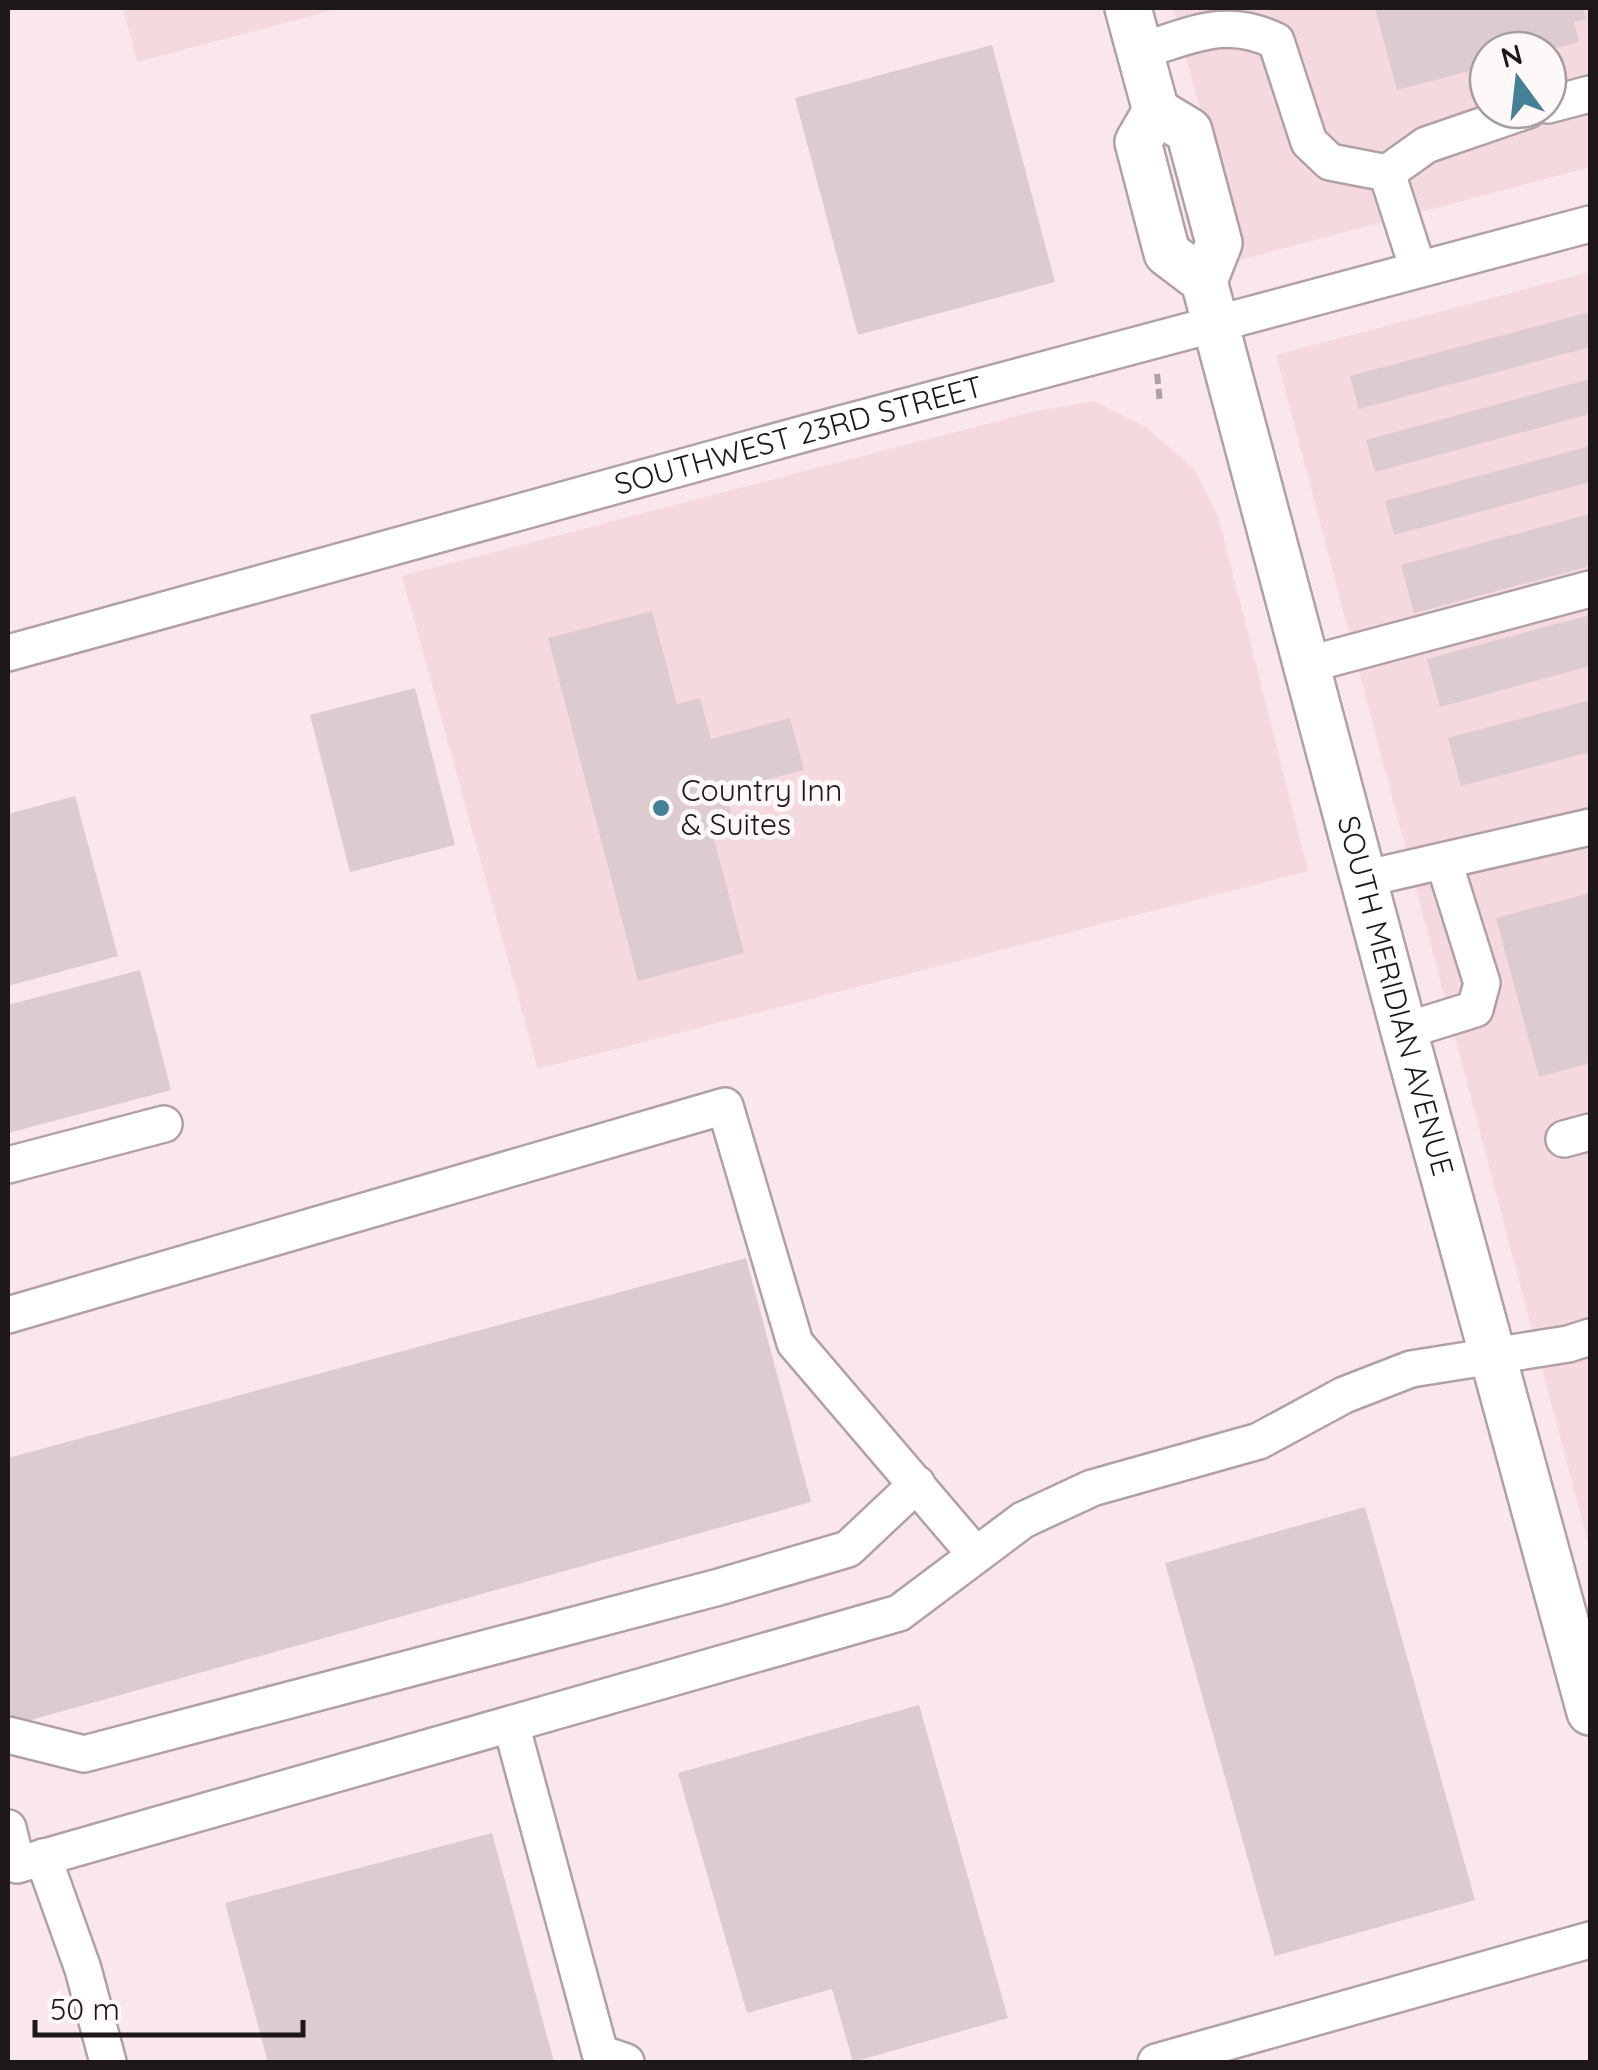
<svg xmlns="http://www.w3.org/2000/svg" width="1598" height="2070" font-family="Quicksand,sans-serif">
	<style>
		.built { fill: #f4d9df; fill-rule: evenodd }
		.building { fill: #dccbcf }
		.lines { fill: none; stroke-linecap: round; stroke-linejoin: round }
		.minor-casing { stroke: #b1a1a4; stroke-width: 40 }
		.major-casing { stroke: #b1a1a4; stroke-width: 50 }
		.path { stroke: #aea0a3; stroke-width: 6; stroke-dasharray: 10 5; stroke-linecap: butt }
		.minor { stroke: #fff; stroke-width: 35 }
		.major { stroke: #fff; stroke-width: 45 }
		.poi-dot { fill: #448197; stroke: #fff8f9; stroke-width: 4 }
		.labels { text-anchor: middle; stroke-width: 10; stroke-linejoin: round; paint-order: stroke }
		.street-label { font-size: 30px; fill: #1d1718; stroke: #fff8f9 }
		.poi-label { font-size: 30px; fill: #1d1718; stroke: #fff8f9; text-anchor: start }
	</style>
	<rect width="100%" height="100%" fill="#f9e7eb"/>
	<!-- built -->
	<g class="built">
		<path d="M123 8H341L137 62Z"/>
		<path d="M1173 8H1590V167L1240 260ZM1488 50H1548V110H1488Z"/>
		<path d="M1590 272V1551L1276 355Z"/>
		<path d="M1093 401 1147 428 1194 469 1219 519 1308 871 538 1069 402 576 1032 412Z"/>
	</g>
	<!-- building -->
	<g class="building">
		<path d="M1375 8H1583L1586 19 1574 22 1579 42 1548 50H1488V66L1397 90Z"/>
		<path d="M992 45 1055 282 858 335 795 98Z"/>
		<path d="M1590 312V347L1359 409 1350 376Z"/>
		<path d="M1590 379V414L1375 472 1366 440Z"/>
		<path d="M1590 446V482L1394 535 1385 501Z"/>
		<path d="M1590 514V566L1414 613 1401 565Z"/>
		<path d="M652 611 677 704 700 698 711 739 790 718 804 770 725 790 734 826 712 832 744 953 638 981 548 638Z"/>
		<path d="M1590 615V666L1440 707 1427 659Z"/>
		<path d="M415 688 455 845 350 872 310 715Z"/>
		<path d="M1590 700V752L1461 786 1448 738Z"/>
		<path d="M75 796 118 956 8 986V814Z"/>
		<path d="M1590 893V1063L1539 1077 1496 918Z"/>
		<path d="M140 970 171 1090 8 1133V1005Z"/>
		<path d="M746 1258 811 1502 13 1725 8 1706V1458Z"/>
		<path d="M1365 1507 1475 1900 1275 1956 1165 1563Z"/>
		<path d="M919 1705 1008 2018 853 2062 832 1989 747 2013 678 1773Z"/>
		<path d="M492 1833 554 2062H268L225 1903Z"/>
	</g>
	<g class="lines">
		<defs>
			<g id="minor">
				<path d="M1140 51C1191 36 1225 16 1276 41L1309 142 1330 162 1387 173 1418 269"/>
				<path d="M1548 105 1590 94"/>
				<path d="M1387 173 1426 145 1528 110"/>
				<path id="s1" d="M8 653 803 434 1590 224"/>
				<path d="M1306 665 1590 589"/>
				<path d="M1363 879 1590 827"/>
				<path d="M1404 1031 1475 1009 1482 983 1444 862"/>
				<path d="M1564 1139 1590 1132"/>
				<path d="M8 1165 164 1124"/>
				<path d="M8 1315 725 1106 795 1343 976 1555"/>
				<path d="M511 1724 600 2053 626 2062"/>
				<path d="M8 1735 84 1754 719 1587 848 1549 917 1484"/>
				<path d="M8 1828 17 1865 899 1613 1023 1520 1092 1488 1259 1441 1344 1395 1411 1369 1568 1344 1590 1337"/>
				<path d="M43 1857 83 1969 108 2062"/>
				<path d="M1156 2062 1590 1940"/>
			</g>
			<g id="major">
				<path id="s2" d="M1128 8 1156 111 1189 131 1219 243 1204 281 1404 1031 1590 1712"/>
				<path d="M1156 111 1138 142 1167 253 1204 281"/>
			</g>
		</defs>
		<!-- minor casing -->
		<use href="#minor" class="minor-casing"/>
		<!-- major casing -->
		<use href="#major" class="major-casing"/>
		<!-- path -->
		<path class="path" d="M1157 374 1160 403"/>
		<!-- minor -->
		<use href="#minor" class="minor"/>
		<!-- major -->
		<use href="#major" class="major"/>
	</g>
	<!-- markers -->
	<circle class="poi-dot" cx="661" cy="808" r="10"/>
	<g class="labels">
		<!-- street labels -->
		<g class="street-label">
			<text dy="10" stroke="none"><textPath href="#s1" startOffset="820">SOUTHWEST 23RD STREET</textPath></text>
			<text dy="10" stroke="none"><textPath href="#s2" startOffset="1042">SOUTH MERIDIAN AVENUE</textPath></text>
		</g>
		<!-- poi labels -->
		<g class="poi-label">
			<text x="681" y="801">Country Inn<tspan x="681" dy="34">&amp; Suites</tspan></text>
		</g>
	</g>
	<!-- border -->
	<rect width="1598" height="2070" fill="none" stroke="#1d1718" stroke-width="20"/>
	<!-- north arrow -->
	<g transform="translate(1518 80) rotate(345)"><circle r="48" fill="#fff8f9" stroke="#a59e9f" stroke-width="2.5"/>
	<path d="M0-8L18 38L0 25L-18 38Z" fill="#448197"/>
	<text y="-15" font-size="28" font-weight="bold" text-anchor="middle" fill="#1d1718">N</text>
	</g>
	<!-- scale -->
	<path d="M35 2020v15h268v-15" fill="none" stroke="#1d1718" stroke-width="5"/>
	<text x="50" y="2020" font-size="30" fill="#1d1718" stroke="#fff8f9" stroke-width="8" paint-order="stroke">50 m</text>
</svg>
